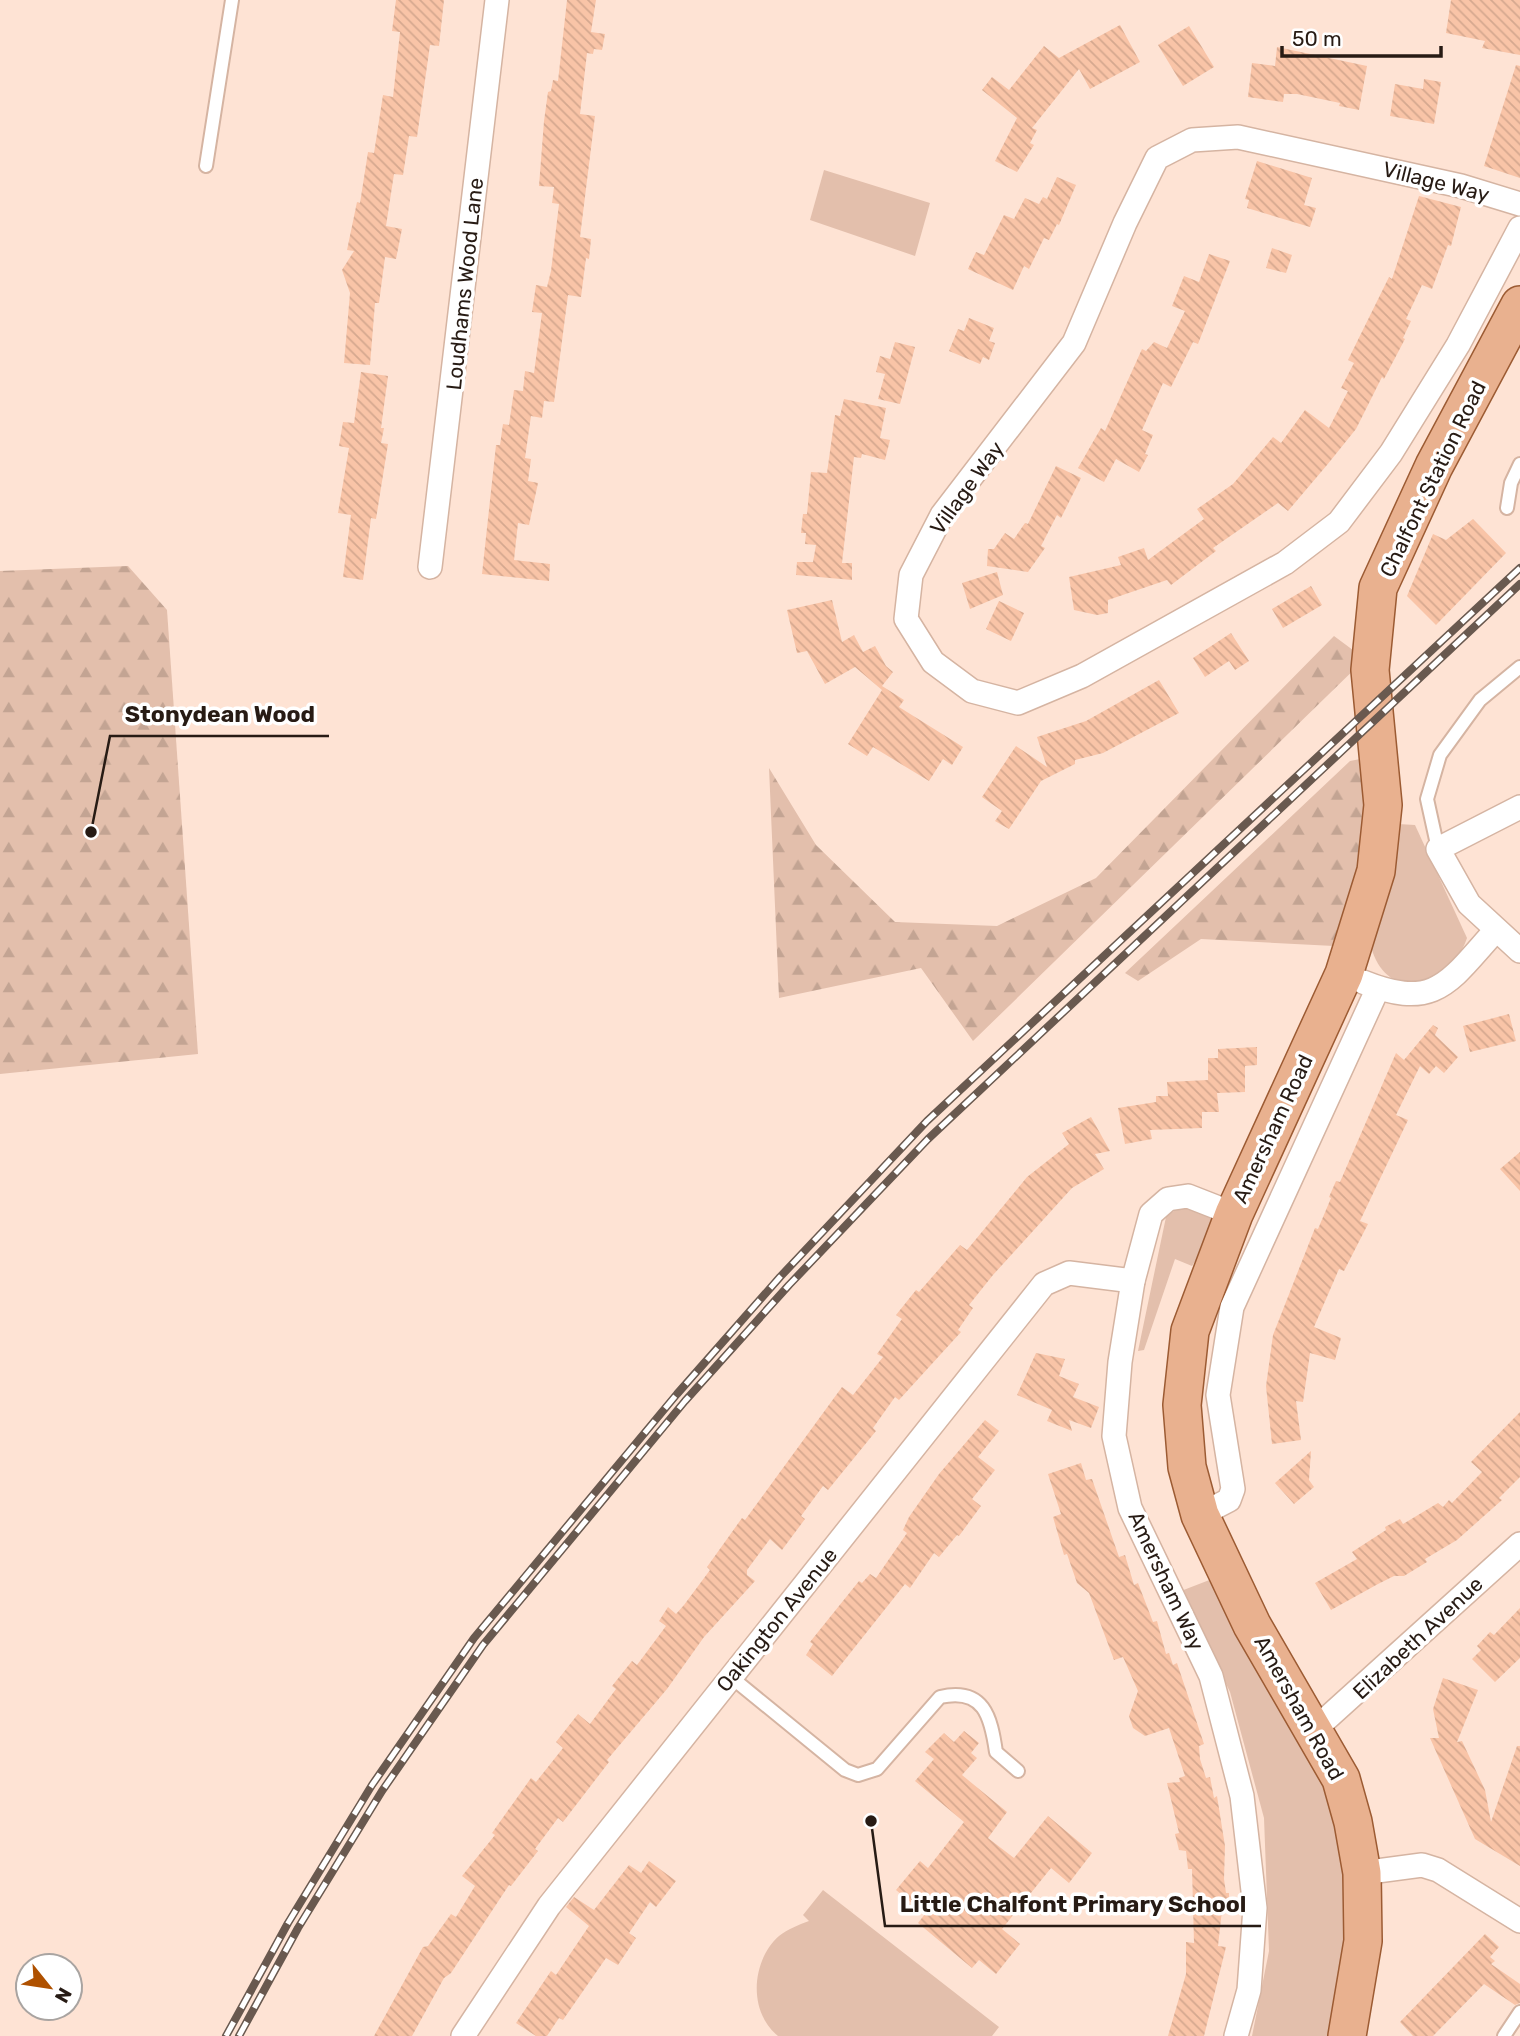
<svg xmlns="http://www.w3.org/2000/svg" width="1520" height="2036" font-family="Rubik,sans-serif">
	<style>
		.green { fill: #e3bfac }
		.forest { fill: url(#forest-firs) }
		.building { fill: url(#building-back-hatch) }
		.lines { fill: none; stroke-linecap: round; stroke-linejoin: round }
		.lane-casing { stroke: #d5b4a2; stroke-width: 16 }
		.street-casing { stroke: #d5b4a2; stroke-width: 26 }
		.primary-casing { stroke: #9c5b33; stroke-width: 40 }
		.lane { stroke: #fff; stroke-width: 12 }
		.street { stroke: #fff; stroke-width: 23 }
		.primary { stroke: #e9b18f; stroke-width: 37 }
		.rail-casing { stroke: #69594f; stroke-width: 8 }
		.rail { stroke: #fff; stroke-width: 5; stroke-dasharray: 16; stroke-linecap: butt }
		.labels { text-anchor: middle; stroke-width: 7; stroke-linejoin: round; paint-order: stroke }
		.street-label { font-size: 21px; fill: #271b14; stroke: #fff }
		.leader { fill: none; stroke: #271b14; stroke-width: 2.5 }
		.callout-dot { fill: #271b14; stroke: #fff; stroke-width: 2.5 }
		.callout-label { font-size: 23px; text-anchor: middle; font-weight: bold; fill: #271b14; stroke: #fff; stroke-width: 7; stroke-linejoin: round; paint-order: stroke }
	</style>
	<defs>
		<pattern id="forest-firs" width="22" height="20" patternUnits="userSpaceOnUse" patternTransform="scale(1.75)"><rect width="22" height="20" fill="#e3bfac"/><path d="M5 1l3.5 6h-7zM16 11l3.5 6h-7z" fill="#c3a493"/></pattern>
		<pattern id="building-back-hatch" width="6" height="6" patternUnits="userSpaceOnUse" patternTransform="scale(1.75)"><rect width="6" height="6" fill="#f9c4a7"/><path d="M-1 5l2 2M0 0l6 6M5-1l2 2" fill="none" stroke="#d5a88f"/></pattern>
	</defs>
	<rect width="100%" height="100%" fill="#fee3d4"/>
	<!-- green -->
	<g class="green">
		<path d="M824 170 930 203 915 256 810 220Z"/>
		<path d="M1398 824 1415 825 1467 938C1451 986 1388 1007 1371 947Z"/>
		<path d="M1182 1205 1212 1217V1235L1192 1266 1175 1259 1144 1350 1138 1351 1166 1217Z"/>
		<path d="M1212 1579 1322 1759 1354 1894 1338 2036H1252L1269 1951 1264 1818 1230 1692 1181 1591Z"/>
		<path d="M823 1890 999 2027 992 2036H778C748 2012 751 1961 779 1936 788 1929 798 1925 809 1921L803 1915Z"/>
	</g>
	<!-- forest -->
	<g class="forest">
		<path d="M128 566 167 610 198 1054 0 1074V571Z"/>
		<path d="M1334 636 1365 659 973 1041 921 968 779 998 769 768 816 845 895 922 997 926 1096 878Z"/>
		<path d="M1365 758V850L1334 946 1201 939 1138 981 1125 973 1350 761Z"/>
	</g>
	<!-- building -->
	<g class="building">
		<path d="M396 0H444L439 46 430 45 417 137 409 136 403 175 394 174 386 226 402 229 396 259 385 257 379 303H375L370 365 344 363 350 293 342 270 354 251 347 250 357 202 360 203 368 152 374 153 383 95 393 97 400 32 392 31Z"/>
		<path d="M567 0H596L591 32 605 34 602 50 594 49 593 54 587 53 580 114 595 116 580 237 591 239 589 259 586 258 581 297 568 295 554 402 544 401 542 418 531 416 525 458 531 459 528 481 538 483 529 525 518 523 514 560 550 564 549 581 482 574 496 445H500L503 424 509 425 514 390 523 391 525 371 534 373 542 313 532 312 536 285 547 287 551 271 559 204 552 203 554 187 539 186 544 121 548 92 551 91 553 80 558 81Z"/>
		<path d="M1451 0H1520V55L1482 48 1485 41 1446 33Z"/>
		<path d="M1120 25 1140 62 1090 89 1079 69 1032 128 1037 130 1030 143 1034 145 1017 172 995 161 1017 118 982 90 992 77 1009 90 1044 46 1059 58Z"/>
		<path d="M1189 26 1214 67 1183 86 1158 45Z"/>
		<path d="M1277 47 1367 66 1359 110 1339 106 1340 103 1297 94H1284L1283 102 1248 97 1252 63 1275 66Z"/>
		<path d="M1516 65 1520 66V178L1484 166Z"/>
		<path d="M1424 79 1441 82 1434 124 1390 116 1395 84 1423 89Z"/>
		<path d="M1257 161 1312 178 1304 205 1316 208 1310 227 1247 208 1249 200 1245 199Z"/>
		<path d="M1057 177 1076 185 1059 225 1057 224 1049 240 1044 238 1029 269 1024 266 1013 290 968 269 976 252 984 255 1004 215 1014 219 1025 198 1039 204 1043 197 1047 199Z"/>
		<path d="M1419 196 1461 207 1451 246 1448 245 1432 289 1422 285 1406 319 1411 321 1403 338 1405 339 1384 379 1382 377 1356 429 1327 465 1288 511 1278 503 1213 548 1216 551 1171 585 1167 580 1108 600V613L1097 615 1074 610 1069 577 1121 565 1118 557 1144 548 1148 560 1204 519 1197 509 1233 484 1273 437 1281 443 1305 410 1329 428 1348 391 1341 388 1354 363 1348 360 1389 277 1392 279Z"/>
		<path d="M1272 248 1292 255 1286 273 1266 268Z"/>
		<path d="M1209 254 1230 261 1198 344 1193 342 1171 387 1163 383 1142 430 1153 435 1145 454 1148 455 1139 472 1116 459 1104 482 1078 468 1101 428 1105 431 1142 349 1146 351 1154 342 1167 348 1185 311 1172 306 1184 276 1199 282Z"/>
		<path d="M969 318 994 328 989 341 995 343 989 360 983 357 980 364 949 351 958 329 964 331Z"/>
		<path d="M895 342 915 347 900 404 878 399 885 374 876 372 880 356 890 359Z"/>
		<path d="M361 372 388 376 381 428H384L381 443 388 444 376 519 371 518 363 580 343 577 351 515 338 513 349 448 339 446 343 422 354 423Z"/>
		<path d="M844 399 886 408 880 438 890 440 885 460 862 454 861 458 854 457 842 563H852V580L796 575 797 562H813L816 545 805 544 806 533H801L803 514H807L811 472 827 473 835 415 840 416Z"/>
		<path d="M1056 466 1081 478 1061 518 1057 515 1041 546 1045 548 1028 572 987 566 988 549H994L1005 533 1014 539 1025 523 1028 524Z"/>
		<path d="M1473 519 1506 553 1436 625 1407 596 1433 534 1446 540Z"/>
		<path d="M997 572 1003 595 970 609 962 583Z"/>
		<path d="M1311 586 1322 605 1283 628 1272 609Z"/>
		<path d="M832 600 842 642 854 635 863 652 875 646 886 666 893 672 882 686 904 700 899 707 963 747 952 765 943 759 929 781 873 747 867 756 848 744 882 690 855 667 825 684 807 651 797 653 787 610Z"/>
		<path d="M999 601 1024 613 1011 641 986 629Z"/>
		<path d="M1231 633 1249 661 1235 670 1229 661 1205 677 1193 658Z"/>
		<path d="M1159 680 1179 713 1103 753 1075 760V764L1041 781 1009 829 995 821 1002 811 982 797 1016 746 1047 767 1037 737 1086 721Z"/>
		<path d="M1509 1014 1516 1041 1470 1052 1463 1026Z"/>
		<path d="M1433 1025 1438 1028 1435 1035 1458 1057 1444 1073 1436 1066 1429 1074 1420 1066 1396 1115 1408 1120 1360 1221 1368 1224 1344 1271 1339 1269 1314 1327 1341 1338 1335 1360 1310 1353 1303 1402 1296 1401 1301 1440 1272 1444 1266 1386 1273 1335 1315 1228 1318 1229 1331 1198 1329 1197 1336 1181 1340 1182 1396 1053 1404 1060Z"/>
		<path d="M1257 1047V1065L1245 1066V1092L1217 1093 1219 1112H1202V1128L1150 1130 1152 1139 1125 1144 1118 1108 1156 1102V1096H1168L1167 1082 1208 1080V1058H1218V1049Z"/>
		<path d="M1091 1117 1110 1151 1095 1154 1104 1169 1072 1188 993 1275 969 1305 973 1308 958 1330 961 1332 899 1400 895 1397 873 1428 876 1431 828 1490 823 1486 801 1516 805 1519 782 1550 770 1539 747 1570V1575L755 1581 704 1637 667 1689 607 1760 609 1762 563 1822 558 1818 535 1849 538 1851 511 1886 509 1885 451 1973 444 1978 412 2036H374L423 1947 428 1946 451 1914 456 1917 475 1886 462 1876 495 1835 492 1833 531 1778 536 1782 563 1748 556 1742 578 1714 590 1724 616 1689 612 1686 632 1661 637 1665 666 1626 659 1621 668 1607 676 1614 684 1605 710 1570 707 1567 742 1518 745 1520 842 1387 853 1395 883 1357 877 1354 902 1319 896 1315 916 1290 919 1292 960 1245 967 1250 1027 1177 1069 1144 1062 1133Z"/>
		<path d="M1520 1152V1191L1500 1169Z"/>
		<path d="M1036 1353 1065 1359 1059 1376 1079 1384 1073 1397 1099 1407 1091 1428 1069 1420 1072 1431 1047 1421 1052 1410 1017 1395Z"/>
		<path d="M1520 1412V1477L1499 1498 1502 1500 1457 1540 1425 1559 1427 1562 1404 1576H1394L1378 1584 1331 1610 1315 1583 1357 1559 1352 1552 1386 1530 1385 1527 1400 1519 1403 1524 1438 1503 1443 1507 1449 1500 1452 1503 1482 1472 1471 1462Z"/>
		<path d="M985 1420 999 1431 978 1457 995 1470 972 1499 981 1506 959 1536 957 1535 939 1557 934 1553 910 1588 905 1584 832 1676 806 1655 813 1644 810 1642 859 1581 862 1583 870 1574 876 1578 907 1533 903 1530 909 1517 939 1474Z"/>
		<path d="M1311 1451 1309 1480 1314 1487 1294 1504 1275 1483Z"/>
		<path d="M1081 1463 1086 1480 1092 1479 1119 1557 1125 1555 1134 1585 1138 1583 1153 1622 1157 1621 1166 1654 1169 1653 1173 1665 1177 1663 1204 1744 1199 1746 1200 1759 1206 1778 1210 1777 1214 1798 1217 1796 1225 1846 1224 1879 1226 1893H1229V1909L1222 1910 1218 1946 1226 1947 1204 2036H1168L1186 1974V1942L1194 1943 1192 1869H1188L1186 1851 1179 1850 1175 1834 1179 1833 1167 1783 1180 1782 1179 1778 1185 1776 1169 1728 1145 1736 1133 1728 1129 1716 1138 1691 1123 1657 1114 1660 1089 1593 1077 1583 1067 1554 1064 1555 1053 1517 1061 1514 1048 1474Z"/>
		<path d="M1520 1608V1658L1495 1682 1472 1659 1481 1650 1477 1646 1490 1632 1494 1635Z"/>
		<path d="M1443 1678 1478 1690 1457 1742 1462 1741 1485 1790 1491 1822 1517 1746H1520V1866L1475 1839 1430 1738H1439L1433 1709Z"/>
		<path d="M964 1731 979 1743 971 1753 977 1758 962 1775 1007 1812 988 1838 1014 1858 1048 1816 1092 1853 1069 1883 1051 1868 1002 1929 1020 1944 996 1974 979 1960 972 1968 918 1923 925 1914 896 1890 920 1861 928 1868 964 1822 915 1781 934 1759 925 1752 944 1733 954 1742Z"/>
		<path d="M649 1861 676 1881 656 1907 650 1902 629 1933 636 1938 618 1965 606 1958 563 2020 559 2018 547 2036H536L516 2023 551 1971 556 1975 589 1926 566 1907 574 1897 594 1910 629 1865 641 1873Z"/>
		<path d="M1485 1934 1499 1947 1490 1957 1495 1961 1491 1964 1520 1984V2003L1515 2005 1484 1984 1433 2036H1413L1400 2022Z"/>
	</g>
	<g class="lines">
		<defs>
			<g id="lane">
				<path d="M206 166 232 0"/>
				<path d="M1507 508 1511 483 1520 464"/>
				<path d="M1438 849 1427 799 1440 755 1480 700 1520 667"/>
				<path d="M731 1677 845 1770 858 1775 877 1769 940 1697C984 1687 991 1717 996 1752L1018 1771"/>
				<path d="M1504 2036 1520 2012"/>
			</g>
			<g id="street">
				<path d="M1520 204 1461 186 1238 137 1192 140 1157 158 1125 223 1074 343 942 515 911 575 906 619 933 662 972 691 1018 703 1082 676 1285 563 1339 522 1391 453 1458 345 1520 228"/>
				<path d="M430 567 497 0"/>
				<path d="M1520 807 1438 849 1469 904 1520 951"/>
				<path d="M1363 982C1437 1012 1450 980 1496 930"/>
				<path d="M1234 1214 1188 1196 1168 1199 1151 1214 1133 1281 1120 1362 1114 1436 1130 1508 1211 1676 1242 1796 1255 1908 1249 1990 1236 2036"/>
				<path d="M1200 1515 1229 1500 1233 1489 1218 1395 1232 1307 1378 988"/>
				<path d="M1314 1730 1520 1544"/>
				<path d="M1362 1873 1422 1865 1438 1870 1520 1921"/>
				<path d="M463 2036 549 1906 1044 1284 1069 1273 1133 1281"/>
			</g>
			<path id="primary" d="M1347 2036 1363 1941 1362 1873 1353 1822 1341 1779 1252 1625 1200 1515 1187 1467 1182 1405 1190 1331 1234 1214 1344 974 1376 871 1383 805 1370 670 1378 588 1434 466 1520 305"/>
		</defs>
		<!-- lane casing -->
		<use href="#lane" class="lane-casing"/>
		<!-- street casing -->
		<use href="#street" class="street-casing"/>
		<!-- primary casing -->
		<use href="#primary" class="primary-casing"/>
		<!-- lane -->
		<use href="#lane" class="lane"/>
		<!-- street -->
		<use href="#street" class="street"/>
		<!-- primary -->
		<use href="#primary" class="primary"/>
		<defs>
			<g id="rail">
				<path d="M226 2036 288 1923 372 1785 474 1638 677 1394 780 1277 927 1121 1520 568"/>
				<path d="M239 2036 298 1928 382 1791 483 1645 685 1401 789 1285 928 1139 1520 584"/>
			</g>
		</defs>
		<!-- rail casing -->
		<use href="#rail" class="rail-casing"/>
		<!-- rail -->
		<use href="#rail" class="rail"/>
	</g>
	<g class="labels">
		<!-- street labels -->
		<g class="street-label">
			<text transform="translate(1436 182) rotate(14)" y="7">Village Way</text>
			<text transform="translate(465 284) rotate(-84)" y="7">Loudhams Wood Lane</text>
			<text transform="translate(1433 479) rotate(-64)" y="7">Chalfont Station Road</text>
			<text transform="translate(967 488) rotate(-54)" y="7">Village Way</text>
			<text transform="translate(1273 1129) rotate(-65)" y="7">Amersham Road</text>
			<text transform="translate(1166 1581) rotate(65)" y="7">Amersham Way</text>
			<text transform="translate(777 1620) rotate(-51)" y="7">Oakington Avenue</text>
			<text transform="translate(1418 1638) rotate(-43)" y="7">Elizabeth Avenue</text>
			<text transform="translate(1299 1708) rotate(61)" y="7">Amersham Road</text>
		</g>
	</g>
	<!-- callouts -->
	<path class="leader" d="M91 832L110 736H329M871 1821L885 1926H1261"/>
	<g class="callout-dot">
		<circle cx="91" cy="832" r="7"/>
		<circle cx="871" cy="1821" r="7"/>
	</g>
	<g class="callout-label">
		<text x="220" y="722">Stonydean Wood</text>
		<text x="1073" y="1912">Little Chalfont Primary School</text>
	</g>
	<!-- north arrow -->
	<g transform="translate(49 1987) rotate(120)"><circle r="33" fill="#ffffff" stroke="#a9a4a1" stroke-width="2"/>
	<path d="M0-5L12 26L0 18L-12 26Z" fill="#af5100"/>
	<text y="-10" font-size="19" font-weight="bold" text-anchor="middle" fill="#271b14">N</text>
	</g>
	<!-- scale -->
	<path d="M1282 46v10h159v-10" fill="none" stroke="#271b14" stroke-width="3.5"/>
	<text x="1292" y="46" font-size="21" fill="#271b14" stroke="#ffffff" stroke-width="5" paint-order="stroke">50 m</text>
</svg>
